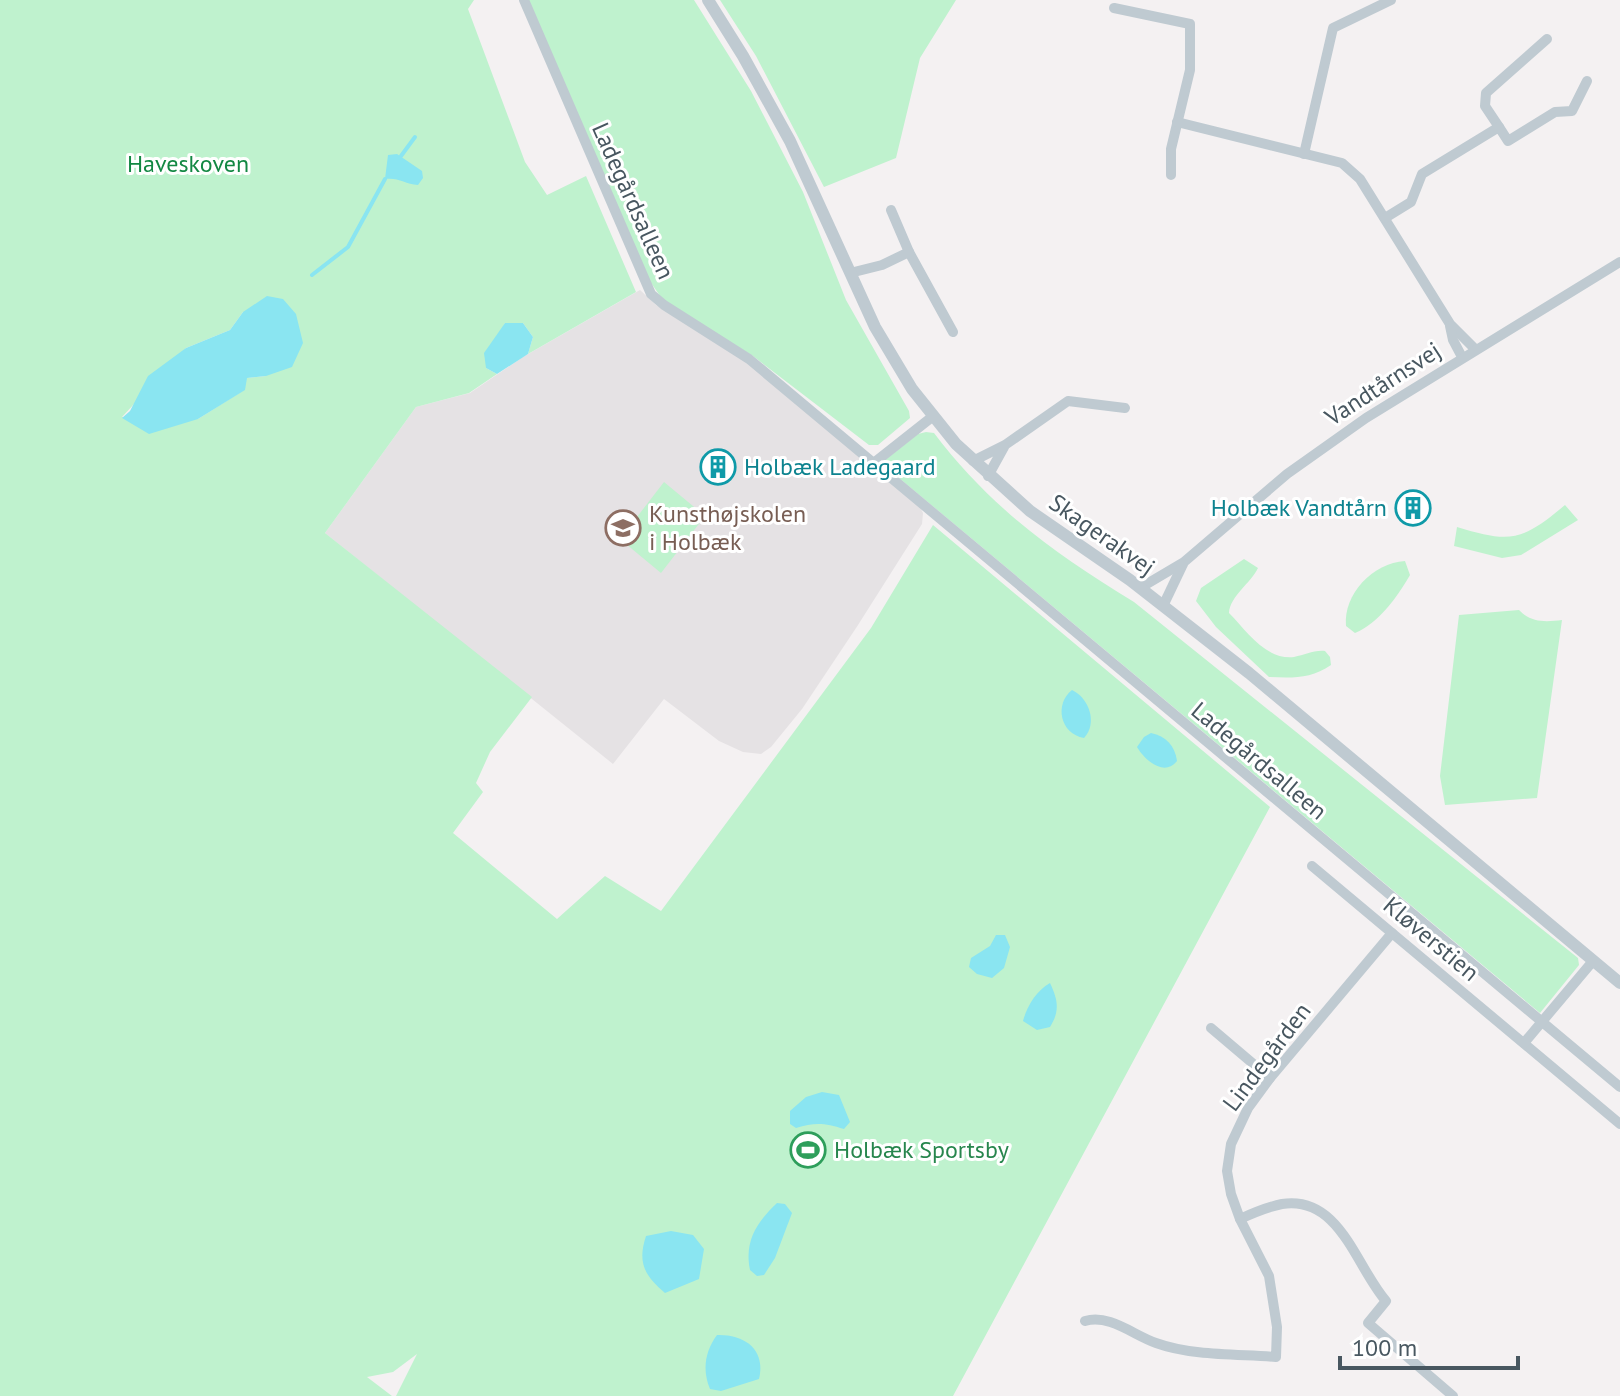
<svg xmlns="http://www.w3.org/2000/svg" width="1620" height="1396" font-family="'PT Sans',sans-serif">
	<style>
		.education { fill: #e5e2e4 }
		.green { fill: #bff2ce; fill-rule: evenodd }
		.water { fill: #8ae5f1 }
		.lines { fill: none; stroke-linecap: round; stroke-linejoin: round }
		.stream { stroke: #8ae5f1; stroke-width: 4 }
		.minor { stroke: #bfcad1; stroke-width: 10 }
		.tertiary { stroke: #bfcad1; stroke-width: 12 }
		.labels { text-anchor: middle; stroke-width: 6; stroke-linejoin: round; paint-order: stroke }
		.park-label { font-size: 24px; fill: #138843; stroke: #fff }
		.street-label { font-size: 24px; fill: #485760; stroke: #fff }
		.culture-label { font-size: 24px; fill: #0d838f; stroke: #fff; text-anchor: start }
		.education-label { font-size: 24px; fill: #785e54; stroke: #fff; text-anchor: start }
		.leisure-label { font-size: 24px; fill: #27864d; stroke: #fff; text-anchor: start }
	</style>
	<rect width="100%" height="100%" fill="#f4f1f2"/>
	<!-- education -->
	<path class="education" d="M640 290 656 305 748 363 918 503 923 513 922 524 858 625 802 709 771 747 761 754 743 752 719 741 664 699 613 764 325 533 416 407 470 393 523 357Z"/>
	<!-- green -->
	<g class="green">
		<path d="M0 0H474L468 9 525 162 547 195 586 176 636 292 528 354 533 337 523 323H505L486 368 497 374 469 393 416 407 325 533 532 697 490 752 476 783 483 792 453 833 557 919 605 876 661 911 871 628 933 525 1270 807 953 1396H396L417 1354 393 1372 367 1377 392 1396H0ZM243 312 266 376 246 378 244 390 198 419 122 417 186 348 230 330Z"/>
		<path d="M528 0H694L751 91 803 192 846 300 909 411 910 418 878 445H869L753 356 665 303 649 280Z"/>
		<path d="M720 0H956L920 58 896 158 824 187 756 56Z"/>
		<path d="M926 432 934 433C991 508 1054 553 1134 602L1578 958 1579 965 1540 1013 887 468 885 460 918 434Z"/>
		<path d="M664 482 705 516 661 573 620 539Z"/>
		<path d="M1565 505 1578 520 1521 555 1502 558 1454 546 1457 527C1510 543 1521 542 1565 505Z"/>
		<path d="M1244 559 1258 568C1251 583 1230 596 1229 613 1247 631 1265 660 1294 657 1305 655 1313 650 1325 651L1330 657 1331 665C1311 679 1292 678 1269 677L1216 627 1196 601 1201 588Z"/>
		<path d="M1405 561 1410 575C1397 597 1379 623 1355 633L1346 626C1343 594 1373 563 1405 561Z"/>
		<path d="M1519 610C1531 623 1546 622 1562 620L1537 798 1445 805 1440 776 1459 615Z"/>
	</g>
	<!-- water -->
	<g class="water">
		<path d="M397 154 422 171 423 178 418 185C405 184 398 177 385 179L388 155Z"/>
		<path d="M267 296 283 299 296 314 303 343 292 367 266 376 247 378 245 390 198 419 149 434 122 418 130 411 148 376 186 348 230 330 243 312Z"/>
		<path d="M505 323H523L533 337 528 354 497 374 486 368 484 353Z"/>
		<path d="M1072 690C1089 698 1098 723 1084 738 1060 734 1054 704 1072 690Z"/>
		<path d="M1151 733C1166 736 1175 746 1177 761 1165 777 1145 761 1137 747L1144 737Z"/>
		<path d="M996 935H1005L1010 947 1004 968 992 978 977 974 969 967 971 958 990 946Z"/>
		<path d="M1050 983C1058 1000 1060 1011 1050 1027L1037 1030 1023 1021C1027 1006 1036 991 1050 983Z"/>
		<path d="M822 1092 839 1095 850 1122 844 1129C825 1123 815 1122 796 1128L790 1124V1111L806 1097Z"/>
		<path d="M777 1203 785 1204 792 1213 775 1258 764 1275 757 1276 750 1270C744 1241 757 1222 777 1203Z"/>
		<path d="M671 1231 693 1235 704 1249 699 1279 665 1293C645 1276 637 1263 646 1236Z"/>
		<path d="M717 1335C745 1334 766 1350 759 1379L721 1391 710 1389C702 1370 705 1351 717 1335Z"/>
	</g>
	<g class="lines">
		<!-- stream -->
		<g class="stream">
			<path d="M401 156 415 137"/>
			<path d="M312 275 348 247 385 179"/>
		</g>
		<!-- minor -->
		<g class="minor">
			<path d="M524 0 651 294 664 305 749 359 1620 1087"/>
			<path d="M1114 8 1190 24V70L1171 149V175"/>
			<path d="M1177 122 1342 163 1360 179 1450 324 1475 349"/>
			<path d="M1499 127 1485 106 1486 93 1547 39"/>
			<path d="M1304 154 1333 28 1391 0"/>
			<path d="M891 210 909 252 953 332"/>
			<path d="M1385 218 1411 202 1422 174 1499 127 1508 141 1555 112 1572 111 1587 81"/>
			<path d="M850 273 882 265 909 252"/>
			<path d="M1450 326 1453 340 1462 357"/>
			<path d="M973 461 1005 445 1068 401 1125 408"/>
			<path d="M875 462 932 417"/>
			<path d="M988 476 1004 447"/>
			<path d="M1140 588 1184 562 1287 474 1366 418 1620 262"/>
			<path d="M1163 606 1183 564"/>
			<path d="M1312 866 1620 1124"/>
			<path d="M1211 1028 1270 1078"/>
			<path d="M1524 1043 1593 961"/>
			<path d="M1240 1219C1253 1213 1267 1207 1282 1204 1340 1195 1356 1267 1386 1301L1368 1323 1453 1396"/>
			<path d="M1085 1321C1110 1314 1133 1335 1156 1343 1192 1356 1237 1354 1276 1357L1277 1327 1269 1276 1240 1219 1231 1194 1227 1171 1231 1144 1248 1108 1270 1078 1392 933"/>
		</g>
		<!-- tertiary -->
		<path class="tertiary" d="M708 0 743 56 790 141 875 327 912 389 956 444 1030 511 1130 580 1249 673 1620 983"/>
	</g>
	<!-- icons -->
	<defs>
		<symbol id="building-ring" viewBox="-11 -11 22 22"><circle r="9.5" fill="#fff" stroke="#0f9aa8" stroke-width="1.5"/><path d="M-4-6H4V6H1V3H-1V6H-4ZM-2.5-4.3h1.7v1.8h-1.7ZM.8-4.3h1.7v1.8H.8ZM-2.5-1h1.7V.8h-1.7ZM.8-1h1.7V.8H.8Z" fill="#0f9aa8"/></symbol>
		<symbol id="school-ring" viewBox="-11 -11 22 22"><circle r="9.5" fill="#fff" stroke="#8d6e63" stroke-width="1.5"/><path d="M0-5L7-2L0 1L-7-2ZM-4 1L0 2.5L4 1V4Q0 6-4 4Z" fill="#8d6e63"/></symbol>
		<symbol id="stadium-ring" viewBox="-11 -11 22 22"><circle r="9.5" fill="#fff" stroke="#2e9e5b" stroke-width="1.5"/><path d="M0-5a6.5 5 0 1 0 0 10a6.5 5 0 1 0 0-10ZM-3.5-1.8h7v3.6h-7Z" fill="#2e9e5b"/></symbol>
	</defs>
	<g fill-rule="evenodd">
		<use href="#building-ring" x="698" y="447" width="40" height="40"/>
		<use href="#building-ring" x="1393" y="488" width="40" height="40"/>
		<use href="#school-ring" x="603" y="508" width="40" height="40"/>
		<use href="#stadium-ring" x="788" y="1130" width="40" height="40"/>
	</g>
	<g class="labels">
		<!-- park labels -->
		<g class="park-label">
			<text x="188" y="172">Haveskoven</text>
		</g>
		<!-- street labels -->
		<g class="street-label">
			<text transform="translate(633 201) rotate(66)" y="8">Ladegårdsalleen</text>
			<text transform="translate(1383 384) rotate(-33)" y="8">Vandtårnsvej</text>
			<text transform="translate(1102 535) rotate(35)" y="8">Skagerakvej</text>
			<text transform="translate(1259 761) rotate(40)" y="8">Ladegårdsalleen</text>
			<text transform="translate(1431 939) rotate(40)" y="8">Kløverstien</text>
			<text transform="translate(1267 1057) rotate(-53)" y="8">Lindegården</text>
		</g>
		<!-- culture labels -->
		<g class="culture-label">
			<text x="744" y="475">Holbæk Ladegaard</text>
			<text x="1387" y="516" text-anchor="end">Holbæk Vandtårn</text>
		</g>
		<!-- education labels -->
		<g class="education-label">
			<text x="649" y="522">Kunsthøjskolen<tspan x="649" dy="28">i Holbæk</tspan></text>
		</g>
		<!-- leisure labels -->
		<g class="leisure-label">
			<text x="834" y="1158">Holbæk Sportsby</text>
		</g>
	</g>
	<!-- scale -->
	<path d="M1340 1356v12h178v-12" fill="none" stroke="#485760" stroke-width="4"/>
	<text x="1352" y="1356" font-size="24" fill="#485760" stroke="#ffffff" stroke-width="6" paint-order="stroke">100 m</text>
</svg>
